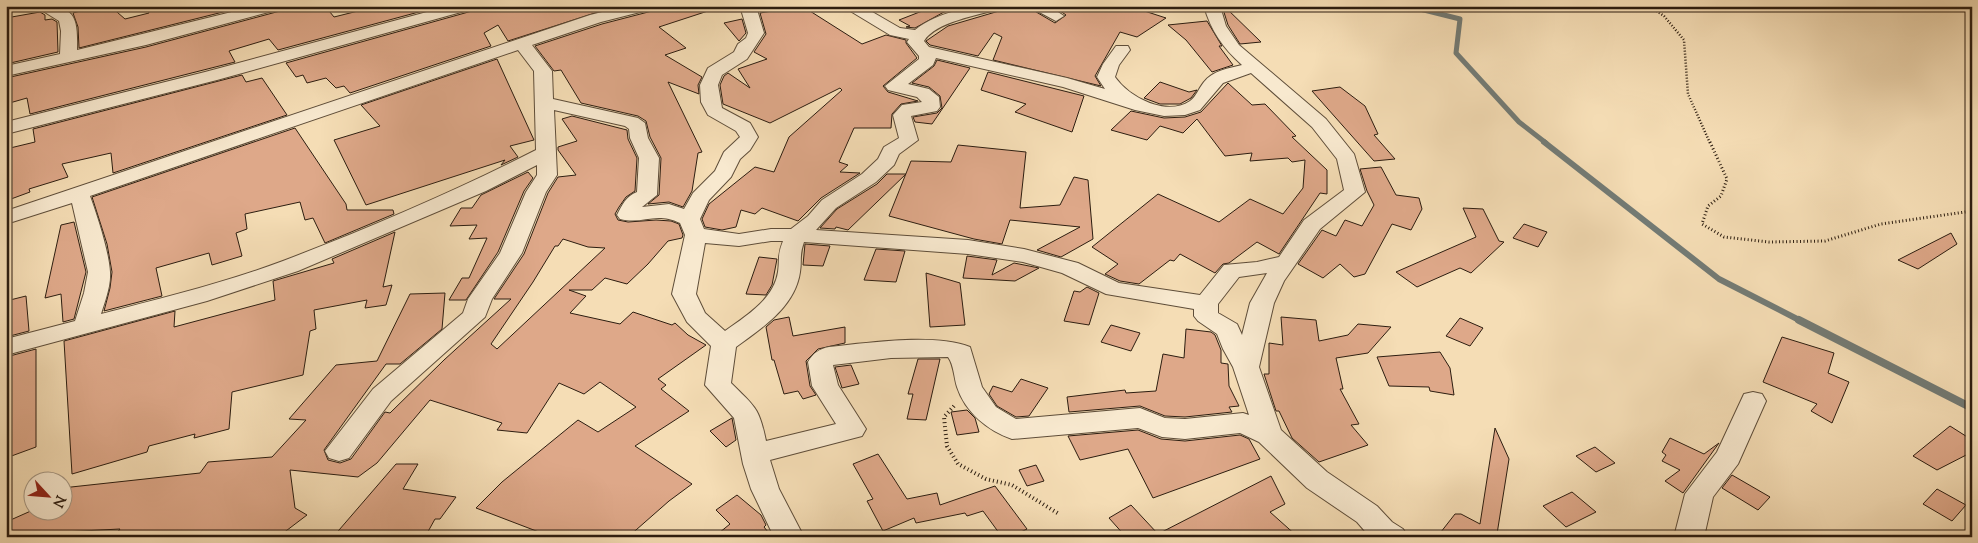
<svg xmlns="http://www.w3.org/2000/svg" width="1978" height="543" font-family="'Sorts Mill Goudy',serif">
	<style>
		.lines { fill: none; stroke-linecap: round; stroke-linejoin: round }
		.stream-far2 { stroke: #737b75; stroke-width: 5 }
		.stream-far1 { stroke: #737b75; stroke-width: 6 }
		.stream { stroke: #737b75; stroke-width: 8 }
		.building { fill: #dea889; stroke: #2c1d10; fill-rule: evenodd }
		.minor-casing { stroke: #5e4d39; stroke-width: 2 }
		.path-far2 { stroke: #2c1d10; stroke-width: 2.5; stroke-dasharray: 1 2; stroke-linecap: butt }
		.path-far1 { stroke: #2c1d10; stroke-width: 3; stroke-dasharray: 1 2.5; stroke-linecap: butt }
		.path { stroke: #2c1d10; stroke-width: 4; stroke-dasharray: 1 3; stroke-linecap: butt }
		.minor { fill: #f8e9cf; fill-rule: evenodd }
	</style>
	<rect width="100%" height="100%" fill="#f5ddb5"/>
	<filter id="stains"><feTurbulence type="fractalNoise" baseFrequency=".004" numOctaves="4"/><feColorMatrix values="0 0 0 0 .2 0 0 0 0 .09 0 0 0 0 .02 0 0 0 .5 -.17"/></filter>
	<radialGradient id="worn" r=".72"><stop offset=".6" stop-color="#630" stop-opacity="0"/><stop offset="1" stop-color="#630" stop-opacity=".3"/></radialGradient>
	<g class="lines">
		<!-- stream-far2 -->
		<path class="stream-far2" d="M1408 6 1460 19 1456 53 1519 122 1546 143"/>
		<!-- stream-far1 -->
		<path class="stream-far1" d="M1544 142 1719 279 1801 321"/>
		<!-- stream -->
		<path class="stream" d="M1799 320 1972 408"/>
	</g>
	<!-- building -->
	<g class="building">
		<path d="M98 6H110L125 19 149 13 147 6H247L79 48 78 27 73 13Z"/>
		<path d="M285 6H325L334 17 378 6H441L278 50 269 39 229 51 235 62 30 114 27 98 6 104V78L146 47 280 11Z"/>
		<path d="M477 6H617L508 41 498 25 484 33 491 46 350 93 344 86 336 88 326 78 307 83 303 75 296 77 286 63 472 11Z"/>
		<path d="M657 6H710L711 10 659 27 686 48 665 55 702 77 698 85 699 94 668 82 702 152 698 153 692 191 683 207 669 202 648 204 659 195 661 158 650 137 646 121 638 116 581 103 561 70 554 71 535 46 602 24 652 11Z"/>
		<path d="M802 6 862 44 886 35 906 40V43L917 58 883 86 888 92 918 101 901 104 892 114 891 128H854L839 162 848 165 840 172 860 173 821 198 798 221 762 208 755 214 741 210 736 227 722 230 705 227 702 219 709 204 755 167 774 172 789 137 842 90 840 88 770 123 723 104 720 85 724 76 728 73 750 88 738 69 767 59 754 52 766 34 760 13Z"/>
		<path d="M935 6H971L944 12 915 28 906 27 910 26 899 20Z"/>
		<path d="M1004 6H1026L1055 23 1066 15 1053 6H1129L1166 18 1137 37 1120 32 1095 76 1101 86 993 60 1002 37 994 33 978 56 930 45 926 41 948 26 999 11Z"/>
		<path d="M1222 6H1224L1261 42 1240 44 1228 25Z"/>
		<path d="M40 12 45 15V20L52 19 57 22 58 52 6 64V18Z"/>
		<path d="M742 19 746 33 739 41 724 23Z"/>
		<path d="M1207 21 1222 46H1219L1233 65 1212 72 1186 40 1168 25Z"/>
		<path d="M497 59 534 140 510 146 518 157 501 165 505 160 366 205 334 140 380 126 361 105Z"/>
		<path d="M937 60 970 68 932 124 915 122 913 117 937 113 942 108 940 96 929 87 912 83 934 66Z"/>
		<path d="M988 72 1084 96 1072 132 1015 112 1026 104 981 90Z"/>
		<path d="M242 75 246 82 262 78 287 115 113 173 111 153 62 164 68 177 29 189 30 192 11 199 6 187V149L35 142 33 129Z"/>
		<path d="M1160 82 1189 92 1197 90 1191 98 1180 104H1160L1144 98Z"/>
		<path d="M1228 83 1252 105 1265 104 1296 136 1292 137 1327 170V194L1320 193 1279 254 1257 242 1229 263 1223 264 1215 273 1180 254 1174 261 1170 260 1139 284 1120 281 1105 274 1118 264 1092 247 1158 194 1219 222 1250 199 1283 214 1303 188 1305 160 1292 162 1288 158 1250 161 1252 153 1225 156 1197 119 1183 133 1160 126 1147 140 1111 130 1131 111 1164 118 1185 117 1201 112Z"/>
		<path d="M1340 87 1365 106 1378 134 1374 135 1395 159 1374 161 1312 91Z"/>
		<path d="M572 116 627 130 628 139 637 158 635 191 626 197 619 207 615 214 618 220 628 222 656 220 671 221 679 224 683 235 682 238 668 241 648 264 627 284 605 278 592 290H569L586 296 570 313 620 324 633 312 672 325 675 323 688 335 706 345 658 379 666 385 661 389 689 411 635 446 692 484 669 501 628 537H552L476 508 502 482 578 420 598 432 636 407 600 382 584 394 559 383 527 433 497 430 502 423 430 400 377 463 358 477 290 470 295 508 307 515 278 537H114L120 529 6 535V522L33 510H62V488L200 473 208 462 272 457 306 420 289 419 336 365 377 361 410 294 445 293 442 329 400 364H386L324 450 328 460 340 463 351 459 385 412 390 413 444 360 511 299H494L524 254 548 193 558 177 576 175 558 150V147L577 141 562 119ZM563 239 588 247 605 248 497 349 491 344 533 282 555 246H558Z"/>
		<path d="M295 128 346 204 347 210H393L394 214 325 243 313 218 305 220 300 202 245 214 247 229 236 233 242 256 212 265 209 253 156 268 162 296 104 311 110 288 112 272 107 244 92 197Z"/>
		<path d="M958 145 1026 152 1020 208 1060 205 1074 177 1088 180 1093 239 1061 257 1037 250 1080 227 1010 220 1002 244 974 239 889 216 911 161 951 162Z"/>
		<path d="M1381 167 1396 195 1419 198 1422 209 1411 230 1392 224 1365 274 1354 277 1340 264 1323 278 1298 264 1322 230 1336 236 1345 220 1362 226 1374 205 1367 191 1360 169Z"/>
		<path d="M528 172 533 178 524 191 498 252 466 300H449L462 278H469L487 238 469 239 477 225 450 226 461 208H472L481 195Z"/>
		<path d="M887 174H906L848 230 836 227 835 229 820 228 837 209 877 184Z"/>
		<path d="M1463 208 1483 209 1499 241 1504 242 1471 273 1460 268 1417 287 1396 272 1476 237Z"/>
		<path d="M74 222 86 272 74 319 63 322 61 294 45 298 61 225Z"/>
		<path d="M1524 224 1547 232 1538 247 1513 238Z"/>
		<path d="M395 232 383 287 392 285 386 305 365 308 367 300 314 310 316 329 310 331 303 375 232 392 229 429 194 438 195 434 149 446 147 452 72 474 64 341 175 311 174 327 275 300 273 281 334 263 332 259Z"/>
		<path d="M1951 233 1957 244 1918 269 1898 260Z"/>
		<path d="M805 244 830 246 823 266 803 265Z"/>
		<path d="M876 249 905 251 896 282 864 280Z"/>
		<path d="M967 256 997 260 992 275 1014 263 1039 268 1015 281 963 278Z"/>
		<path d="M759 257 777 259 772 285 766 295 746 294Z"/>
		<path d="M926 273 960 283 965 325 930 327Z"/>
		<path d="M1087 287 1099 293 1089 325 1064 321 1074 291 1080 292Z"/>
		<path d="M26 296 29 331 6 337V301Z"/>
		<path d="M789 317 793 336 845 327V343L818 349 806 361 810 386 816 395 803 399 798 391 784 394 774 360H772L766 327 774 320Z"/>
		<path d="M1281 317 1316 320 1319 341 1348 335 1358 324 1391 327 1368 353 1336 358 1343 389H1340L1359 424 1351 425 1368 445 1319 462 1292 438 1279 411H1276L1264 374H1269V343L1283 345Z"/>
		<path d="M1460 318 1483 328 1470 346 1446 336Z"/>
		<path d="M1111 325 1140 333 1131 351 1101 342Z"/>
		<path d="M1186 329 1211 332 1215 335 1221 350V363L1228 364 1229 386 1239 406 1229 407 1232 412 1185 417 1165 416 1140 406 1069 412 1067 397 1125 390 1126 393 1156 391 1163 354 1184 358Z"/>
		<path d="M1782 337 1834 353 1828 373 1849 382 1832 423 1811 411 1817 404 1763 382Z"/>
		<path d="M36 349V447L6 458V357Z"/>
		<path d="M1440 352 1450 368 1454 395 1430 391 1429 387 1389 386 1377 357Z"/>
		<path d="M918 359H940L926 420 907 419 913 394H908Z"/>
		<path d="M851 365 859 384 842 388 835 367Z"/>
		<path d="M1021 379 1048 388 1029 416 1016 417 997 406 989 394 993 386 1012 392Z"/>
		<path d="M967 410 975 418 979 432 957 435 951 412Z"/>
		<path d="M732 418 736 440 726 447 710 431Z"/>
		<path d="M1950 426 1972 440V452L1937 470 1913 456Z"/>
		<path d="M1495 428 1509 459 1497 534 1501 537H1437L1455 514H1461L1480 524Z"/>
		<path d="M1138 430 1161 439 1185 441 1240 435 1249 439 1260 459 1153 498 1128 449 1080 460 1068 436Z"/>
		<path d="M1670 438 1704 454 1719 443 1683 493 1665 481 1680 470 1662 461 1666 455 1662 452Z"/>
		<path d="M1595 447 1615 463 1596 472 1576 456Z"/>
		<path d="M878 454 907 499 937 493 940 505 995 486 1027 529 1011 537H1002L983 511 967 516 965 513 916 523 914 518 883 531 867 501 873 499 853 464Z"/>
		<path d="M396 464H418L403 489 456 497 440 519H435L425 537H333Z"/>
		<path d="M1036 465 1044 481 1027 486 1019 470Z"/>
		<path d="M1732 475 1770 497 1758 510 1722 488Z"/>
		<path d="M1271 476 1285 504 1270 512 1298 537H1126L1109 518 1131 505 1158 534Z"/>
		<path d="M1937 489 1966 505 1952 521 1923 504Z"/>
		<path d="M1572 492 1596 512 1566 527 1543 506Z"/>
		<path d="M737 495 761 515 766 525 764 527 772 537H714L730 524 716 510Z"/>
	</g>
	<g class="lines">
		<defs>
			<g id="minor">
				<path d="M35 6C74 6 78 13 77 50L256 6H283L280 9 146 45 6 76V66L60 54 61 31 59 21Z"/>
				<path d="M449 6H475L472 9 217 80 6 134V122L205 72Z"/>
				<path d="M626 6H655L652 9 601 22 532 45 552 71 553 99 638 118 645 123 648 138 659 158 657 195 642 207 669 204 684 209 693 193 715 171 724 152 740 137 736 131 708 115 701 102 700 85 708 68 734 52 738 44 746 38 748 33 740 6H756L764 33 747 59 722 75 718 85 722 108 750 123 758 137 750 150 740 159 731 177 709 200 700 219 704 229 739 234 771 229H791L808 216 822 200 862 174 878 159 884 147 899 138 893 115 902 105 922 102 917 97 888 90 885 86 919 59V56L907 42 909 39 890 35 842 6H862L900 28 915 30C939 11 972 6 1002 6L999 9C979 15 935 22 924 41L929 47 1067 78 1105 89 1097 77 1103 64 1116 46H1128L1130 50 1119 65 1115 77C1129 97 1166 117 1190 101 1196 97 1199 88 1204 82 1212 71 1229 68 1242 65 1223 48 1211 31 1204 6H1220L1226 26 1239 45 1326 119 1354 154 1365 192 1320 229 1284 281 1274 303 1259 367 1281 430 1327 472 1377 506 1392 522 1403 529 1408 537H1370L1357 522 1307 488 1259 442 1240 433 1185 439 1162 437 1138 428 1012 439C988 431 965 412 957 387 954 378 954 365 948 357L891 358 833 365 838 385 866 429 862 436 770 460 779 489 804 537H774L751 489 743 464 734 418 705 385 711 346 687 322 672 294 685 235 680 223C655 211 643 225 620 219L617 215C622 205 626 196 637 192L639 158 630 138 629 129 625 126 554 110 557 175 546 192 522 253 492 299 485 317 391 401 349 458 339 461 329 458 325 451 373 389 463 313 468 299 500 253 526 192 537 175V165L486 191 298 271 207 301 6 355V339L75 321 84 293 88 272 72 203 6 224V211L590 15ZM518 50 534 71 536 150C454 192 369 228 283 261 224 283 162 298 101 314 105 301 111 286 110 272 109 252 97 215 90 196ZM936 58 1063 87 1135 110 1164 116 1185 115 1200 110 1223 83 1251 73 1312 127 1337 159 1344 190 1304 220 1279 257 1257 262 1224 265 1200 295 1119 283 1078 263 1024 249 968 240 816 230 836 208 876 182 894 165 899 154 918 140 911 116 937 111 940 107 939 97 929 89 908 84 933 65ZM771 241H783C777 256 780 258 778 272 774 299 746 316 725 331L705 313 696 294 705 243 739 246ZM804 242 968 254 1023 262 1062 273 1106 294 1194 309V316L1198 321 1217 334 1223 349 1233 367 1249 415 1243 413 1185 419 1165 418 1140 408 1016 419 996 407 982 387 970 347C933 333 869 343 829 347 819 349 813 353 808 362L812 386 836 424 766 441C759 407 755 407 731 383L736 347C762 328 795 307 800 272 802 260 799 256 804 242ZM1267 273 1250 303 1242 335 1237 324 1218 313V304L1239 277Z"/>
				<path d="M1028 6H1049L1064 16 1056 21Z"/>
				<path d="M1753 392 1762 394 1766 401 1738 464 1713 497 1704 537H1674L1685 494 1717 452 1744 394Z"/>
			</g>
		</defs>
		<!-- minor casing -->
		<use href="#minor" class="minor-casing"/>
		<!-- path-far2 -->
		<path class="path-far2" d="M1649 6 1664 16 1684 40 1688 94 1710 143"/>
		<!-- path-far1 -->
		<path class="path-far1" d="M1710 142 1727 179 1721 196 1708 206 1702 224 1724 237 1769 242 1825 241 1881 224 1972 211"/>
		<!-- path -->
		<path class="path" d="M954 406 944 417 947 446 958 464 986 479 1012 485 1059 514"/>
		<!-- minor -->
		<use href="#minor" class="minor"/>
	</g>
	<!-- margin -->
	<rect width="1978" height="543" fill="none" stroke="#f5ddb5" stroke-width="25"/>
	<rect x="8" y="8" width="1963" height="528" fill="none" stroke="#2c1d10" stroke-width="2.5"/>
	<rect x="12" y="12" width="1953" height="518" fill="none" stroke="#2c1d10"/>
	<!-- north arrow -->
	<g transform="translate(48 496) rotate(116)"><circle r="24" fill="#f8e9cf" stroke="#a69783"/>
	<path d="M0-4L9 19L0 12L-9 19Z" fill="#8f2418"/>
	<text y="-8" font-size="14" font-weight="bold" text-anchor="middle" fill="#2c1d10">N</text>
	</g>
	<rect width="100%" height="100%" filter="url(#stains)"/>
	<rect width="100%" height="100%" fill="url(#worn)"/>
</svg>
